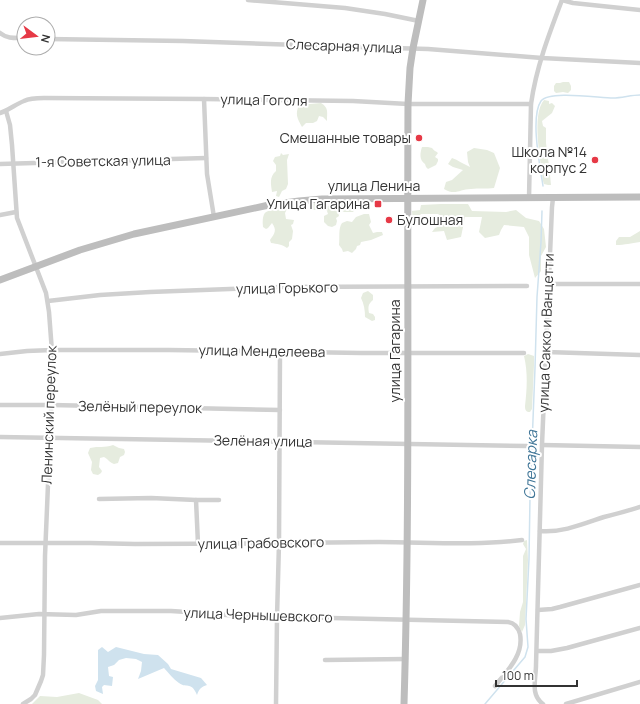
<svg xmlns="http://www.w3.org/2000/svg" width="640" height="704" font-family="Manrope,sans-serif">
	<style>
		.green { fill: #e6ecdf }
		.water { fill: #cfe2ee }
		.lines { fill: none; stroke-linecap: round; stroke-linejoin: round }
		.stream { stroke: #cfe2ee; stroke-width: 1.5 }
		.minor { stroke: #d0d0d0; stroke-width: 4.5 }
		.secondary { stroke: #bdbdbd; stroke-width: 7 }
		.poi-dot { fill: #e63946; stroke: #fff; stroke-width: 1.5 }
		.labels { text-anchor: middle; stroke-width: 4; stroke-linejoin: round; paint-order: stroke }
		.street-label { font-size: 14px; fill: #333; stroke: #fff }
		.poi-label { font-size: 14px; fill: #333; stroke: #fff; text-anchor: end }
		.water-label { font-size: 15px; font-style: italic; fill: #3f7597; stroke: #fff }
	</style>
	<rect width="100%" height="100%" fill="#fff"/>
	<!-- green -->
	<g class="green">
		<path d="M563 82H569L571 86V90L568 93 563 92 556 93 554 91V86L556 83H560Z"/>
		<path d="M544 100 549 101V104L552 103 555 106 552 113 542 121 543 126 546 128V143L548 159 549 165 551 185H548L544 184 543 181C541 161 531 115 544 100Z"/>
		<path d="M321 103C329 108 327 112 327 121L323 117 319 116 317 121 313 123H306L302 127C297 118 295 114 299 105Z"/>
		<path d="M422 147H428L432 148C434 151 436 151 438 153L435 157 438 159V161L436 165 428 169 426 167 425 164C419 160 420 153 422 147Z"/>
		<path d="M474 148 487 150 494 153 500 168 494 188C487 189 479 188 471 189 459 189 456 196 444 189L446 182 452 180 463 170 453 167 448 164 452 158C458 160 463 164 470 167L468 162 467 152Z"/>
		<path d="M281 153 283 155 289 154 287 160 288 184 286 189 282 191 279 197 276 196 277 191 272 192C271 184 269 177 276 171V165L273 161 275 157 280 156Z"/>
		<path d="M321 202 327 206C333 205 338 203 344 205L349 204 355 205 356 208 353 212H344L341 210 338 212 339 216 336 218 337 221 336 225 332 227 328 226 324 222V216L328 214 327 211 321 209 314 210 310 207 311 204Z"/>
		<path d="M441 204H468L472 211 506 212 516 210 526 218 539 221 544 229 546 247 541 256V271L535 278 529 255V237L524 227 504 225 501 230 499 235 485 238 479 232 482 217H465L461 237 447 240 444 231 432 232 435 228 447 223 449 222 438 214H421L413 223 412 211 420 210 421 205Z"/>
		<path d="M283 207H288L285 213 286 219 294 220 293 224 291 225 293 231 292 239 289 242V246L287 248C282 244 277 244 271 243L270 240C275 233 277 230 272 223L268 228 266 229 263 227C261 203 273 215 283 207Z"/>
		<path d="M364 214H369L371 222 369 225 373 233 377 232H382L383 235 371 240 361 242 360 245 357 246 356 249 352 253 348 251 343 252 342 249 339 245C340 237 338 229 342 223L347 221 352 222 356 217Z"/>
		<path d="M640 231V242C631 243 625 245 616 245V241L619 237H630Z"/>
		<path d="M368 291 373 295V300C368 304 368 307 369 313L373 314 375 317V320L372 321 365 317C365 310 364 304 361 298L363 293Z"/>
		<path d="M528 354 534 356V365L532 409 530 412C526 412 525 410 525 406 527 389 528 373 524 356Z"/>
		<path d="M113 445 119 448 124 449 125 452 124 455 120 457 118 463 114 464C109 462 109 460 104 457L100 458 99 467 102 471 101 473 98 475 93 474 91 470 92 462 88 453 90 448C99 446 104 448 113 445Z"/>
		<path d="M527 540 528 560 525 625 522 632 519 626 520 612 523 602V556L526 549 523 544 524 541Z"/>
		<path d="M79 693 98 700 102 704H32L40 696 57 697Z"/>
	</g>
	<!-- water -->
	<path class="water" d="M102 647 108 652 116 647 144 654 158 655 168 664 171 669 201 678 207 685C201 687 199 689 197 695 191 681 188 689 179 683 173 679 169 673 164 668L138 679 141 671 142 662 136 659 126 658 119 660 114 665 108 667 109 676 113 677 112 686 104 685 102 687 103 694 96 691 95 686 98 680V650Z"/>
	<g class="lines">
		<!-- stream -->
		<g class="stream">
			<path d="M543 186C540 166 530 117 541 101 549 90 599 98 613 98 622 98 631 95 640 95"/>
			<path d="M485 704 525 657 528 647 526 619 529 559 530 497 535 368 537 297 541 242 542 211"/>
		</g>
		<!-- minor -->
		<g class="minor">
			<path d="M248 0 345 8 385 14 419 21"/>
			<path d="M562 0 573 3 640 10"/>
			<path d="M0 33C7 39 15 38 24 38"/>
			<path d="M48 39 183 41 358 47 428 49 542 58 640 63"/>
			<path d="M204 99 207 174 214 217"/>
			<path d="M6 111 10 125 12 145 17 218 46 293 49 312 53 365 45 556 44 655 43 675 41 681 35 695 31 699 23 704"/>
			<path d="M0 113C9 110 16 104 24 101 30 98 37 98 44 98L204 99 353 101 408 104H531"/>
			<path d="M0 164 206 158"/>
			<path d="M529 198 531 104C536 68 549 34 562 0"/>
			<path d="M0 215 16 212"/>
			<path d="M548 284H640"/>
			<path d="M48 301 100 295 150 292 281 287 527 286"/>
			<path d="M546 352 640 355"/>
			<path d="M0 354 27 351 52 350H169L361 353H524"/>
			<path d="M0 405H52L280 410"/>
			<path d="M0 437 527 446"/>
			<path d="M542 445 640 447"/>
			<path d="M99 499 151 498 196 500H219"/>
			<path d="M196 500 198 544"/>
			<path d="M540 531C562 533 583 524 604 517 616 514 628 511 640 507"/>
			<path d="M0 543H90L135 544C216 544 298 543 379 542 426 542 475 546 522 540"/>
			<path d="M538 610 552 609 560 607 640 585"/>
			<path d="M0 618 39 614 76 615 101 611H171L187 612 240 616 508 622C515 623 518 627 520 634 524 655 507 671 495 686"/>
			<path d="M537 651H551L567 648 640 628"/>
			<path d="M325 660 406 659"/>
			<path d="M276 704 277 617 279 543 280 352"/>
			<path d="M543 704C530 695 536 679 536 665L542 445 552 207 553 198"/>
			<path d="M566 704 640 682"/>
		</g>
		<!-- secondary -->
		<g class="secondary">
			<path d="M0 280 80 250 134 234 269 205 299 201 322 199 640 197"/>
			<path d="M404 704C410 504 407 304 408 104L410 68 413 48 423 0"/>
		</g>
	</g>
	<!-- markers -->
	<g class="poi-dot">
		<circle cx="419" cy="138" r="4"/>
		<circle cx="595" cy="160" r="4"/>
		<rect x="374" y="200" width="8" height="8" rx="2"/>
		<circle cx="389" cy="220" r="4"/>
	</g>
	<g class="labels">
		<!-- street labels -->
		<g class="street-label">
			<text transform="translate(344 46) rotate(2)" y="5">Слесарная улица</text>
			<text transform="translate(264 100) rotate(1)" y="5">улица Гоголя</text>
			<text transform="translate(103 161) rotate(-1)" y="5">1-я Советская улица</text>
			<text x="374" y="191">улица Ленина</text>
			<text transform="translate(287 288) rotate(-1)" y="5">улица Горького</text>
			<text transform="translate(546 333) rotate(-88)" y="5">улица Сакко и Ванцетти</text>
			<text transform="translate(262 351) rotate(1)" y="5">улица Менделеева</text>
			<text transform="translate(395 351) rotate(-90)" y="5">улица Гагарина</text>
			<text transform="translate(140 407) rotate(1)" y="5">Зелёный переулок</text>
			<text transform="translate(49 415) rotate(-88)" y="5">Ленинский переулок</text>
			<text transform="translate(263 441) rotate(1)" y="5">Зелёная улица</text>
			<text transform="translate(261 543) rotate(-1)" y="5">улица Грабовского</text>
			<text transform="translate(258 615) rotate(2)" y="5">улица Чернышевского</text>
		</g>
		<!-- poi labels -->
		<g class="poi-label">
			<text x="411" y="143">Смешанные товары</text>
			<text x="587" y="157">Школа №14<tspan x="587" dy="16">корпус 2</tspan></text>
			<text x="370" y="209">Улица Гагарина</text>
			<text x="397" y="225" text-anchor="start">Булошная</text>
		</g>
		<!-- water labels -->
		<g class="water-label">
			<text transform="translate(531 465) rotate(-88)" y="5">Слесарка</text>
		</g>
	</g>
	<!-- north arrow -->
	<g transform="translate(36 36) rotate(105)"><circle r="19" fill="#ffffff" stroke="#adadad"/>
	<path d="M0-3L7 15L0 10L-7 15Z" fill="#e63946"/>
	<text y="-6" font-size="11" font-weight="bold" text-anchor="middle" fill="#333333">N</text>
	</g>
	<!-- scale -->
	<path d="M496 680v6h81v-6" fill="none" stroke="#333333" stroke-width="2"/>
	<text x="502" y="680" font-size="12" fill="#333333" stroke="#ffffff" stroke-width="3" paint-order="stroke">100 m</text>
</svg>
